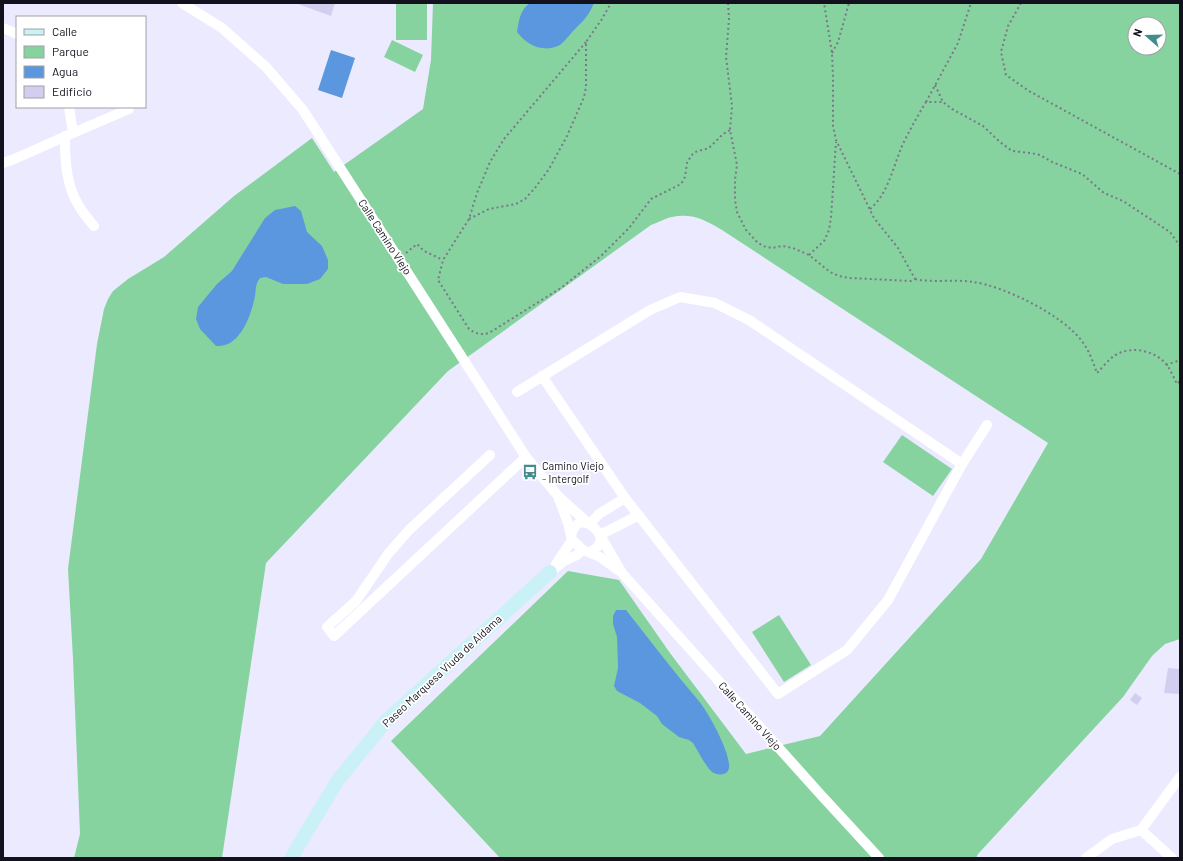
<svg xmlns="http://www.w3.org/2000/svg" width="1183" height="861" font-family="Barlow,sans-serif">
	<style>
		.green { fill: #86d3a0; fill-rule: evenodd }
		.water { fill: #5b97de }
		.building { fill: #d2cef0 }
		.lines { fill: none; stroke-linecap: round; stroke-linejoin: round }
		.path { stroke: #7a7888; stroke-width: 2; stroke-dasharray: 2 3; stroke-linecap: butt }
		.street { stroke: #fff; stroke-width: 10 }
		.secondary { stroke: #caf1f6; stroke-width: 14 }
		.labels { text-anchor: middle; stroke-width: 3.5; stroke-linejoin: round; paint-order: stroke }
		.street-label { font-size: 11px; fill: #13111d; stroke: #fff }
		.poi-label { font-size: 11px; fill: #13111d; stroke: #fff; text-anchor: start }
	</style>
	<rect width="100%" height="100%" fill="#eceaff"/>
	<!-- green -->
	<g class="green">
		<rect x="396" y="3" width="31" height="37"/>
		<path d="M433 3H1180V639L1165 644 1152 656 1123 697 978 854 976 858H500L391 741 568 571 619 580 670 653 746 754 820 736 981 559 1048 443 722 230C705 220 692 213 672 217 665 218 658 223 651 225L448 371 266 563 222 858H74L80 834 73 659 68 569 97 344 104 309 108 299 113 291 128 279 164 257 234 196 312 138 334 172 423 109 431 60ZM1135 24H1159V48H1135Z"/>
		<path d="M392 40 423 55 415 72 384 57Z"/>
		<path d="M902 435 952 469 933 496 883 462Z"/>
		<path d="M779 615 811 665 784 682 752 632Z"/>
	</g>
	<!-- water -->
	<g class="water">
		<path d="M530 3H594C588 17 584 20 574 30 569 35 564 43 558 46 542 53 526 44 517 32 519 20 520 10 530 3Z"/>
		<path d="M331 50 355 58 342 98 318 90Z"/>
		<path d="M295 206 301 211 307 232 322 246 328 260V269L320 279 307 284H283L266 277 260 278C255 284 256 290 255 296 251 316 240 348 216 346L200 329 196 319 198 307 217 284 232 271 265 218 275 210Z"/>
		<path d="M616 610H626C650 640 673 671 698 700 707 710 735 759 728 771 725 776 715 775 711 771 705 765 698 751 693 743L689 740 679 737 662 724 657 716 640 703 617 691 614 686 618 668 617 637 613 624V616Z"/>
	</g>
	<!-- building -->
	<g class="building">
		<path d="M298 3H335L331 16 298 4Z"/>
		<path d="M1168 668 1180 669V694L1164 693Z"/>
		<path d="M1135 693 1142 698 1137 705 1130 700Z"/>
	</g>
	<g class="lines">
		<!-- path -->
		<g class="path">
			<path d="M728 3 729 19 726 57 732 106 730 130 737 165 735 180V200L737 212 746 230 757 242 763 246 772 248 782 246 793 248 809 255 830 272 839 276 849 278 911 281 915 279 898 248 874 218 836 140 833 126V77L832 53 824 3"/>
			<path d="M1021 3 1008 26 1001 52 1006 75 1029 91 1180 174"/>
			<path d="M586 42 504 139 490 162 477 193 469 219 443 260 438 280 469 329C476 334 481 335 489 333L561 288 601 256 629 228 651 199 681 184 685 177 687 163 691 156 695 152 709 148 723 134 730 130"/>
			<path d="M832 53 838 42 849 3"/>
			<path d="M935 85 943 102 952 109 983 126 1000 142 1012 151 1031 153 1040 155 1052 162 1082 174 1104 193 1123 201 1170 232 1180 246"/>
			<path d="M926 102 958 43 971 3"/>
			<path d="M870 209C888 194 893 167 902 146 909 131 917 117 926 102H943"/>
			<path d="M469 219 489 209 516 204 525 199 535 188 549 169 567 136 584 97 586 87V42L602 19 611 3"/>
			<path d="M406 253 417 244 424 251 443 260"/>
			<path d="M809 255 824 241 829 230 831 218 836 142"/>
			<path d="M915 279C933 283 954 279 973 282 1004 286 1062 315 1081 340 1089 350 1093 362 1097 373 1102 368 1108 360 1114 356 1130 345 1155 350 1167 365 1171 371 1174 378 1177 384L1180 381"/>
			<path d="M1166 365 1180 360"/>
		</g>
		<!-- street -->
		<g class="street">
			<path d="M182 3 222 28 266 67 303 110 526 457 559 497 588 523"/>
			<path d="M3 28 17 34"/>
			<path d="M73 133 129 109"/>
			<path d="M65 136C65 160 66 186 79 206 83 213 89 220 94 226"/>
			<path d="M3 163 12 160 73 133 69 107"/>
			<path d="M542 376 625 498 778 694 847 650 888 600 962 464 987 425"/>
			<path d="M517 392 650 310 680 297 715 303 749 320 962 464"/>
			<path d="M490 455 409 530 388 554 356 601 327 627 334 636 526 457"/>
			<path d="M559 499 568 523 572 540 583 550 600 557 618 570"/>
			<path d="M590 524 599 514 625 498"/>
			<path d="M600 535 639 515"/>
			<path d="M571 536C576 514 593 522 601 537 600 545 597 550 589 552"/>
			<path d="M601 537 622 573 821 795 879 858"/>
			<path d="M556 564 572 540"/>
			<path d="M550 572 564 561 577 555 583 550"/>
			<path d="M1141 830 1180 777"/>
			<path d="M1086 858 1112 839 1141 830 1172 858"/>
		</g>
		<!-- secondary -->
		<path class="secondary" d="M291 858 338 780 386 721 550 572"/>
	</g>
	<!-- icons -->
	<defs>
		<symbol id="bus-bare" viewBox="-9 -9 18 18"><path d="M-5-6H5V4H4V6H2V4H-2V6H-4V4H-5ZM-3.5-4V0h7V-4ZM-3.5 1.2v1.5H-2V1.2ZM2 1.2v1.5H3.5V1.2Z" fill="#448c8c" stroke="#fff" stroke-width="2.5" paint-order="stroke"/></symbol>
	</defs>
	<g fill-rule="evenodd">
		<use href="#bus-bare" x="519" y="461" width="22" height="22"/>
	</g>
	<g class="labels">
		<!-- street labels -->
		<g class="street-label">
			<text transform="translate(385 237) rotate(57)" y="4">Calle Camino Viejo</text>
			<text transform="translate(442 671) rotate(-43)" y="4">Paseo Marquesa Viuda de Aldama</text>
			<text transform="translate(750 716) rotate(48)" y="4">Calle Camino Viejo</text>
		</g>
		<!-- poi labels -->
		<g class="poi-label">
			<text x="542" y="470">Camino Viejo<tspan x="542" dy="13">- Intergolf</tspan></text>
		</g>
	</g>
	<!-- border -->
	<rect width="1183" height="861" fill="none" stroke="#13111d" stroke-width="8"/>
	<!-- legend -->
	<rect x="16" y="16" width="130" height="92" fill="#ffffff" stroke="#a1a0a5"/>
	<rect x="24" y="29" width="20" height="6" fill="#caf1f6" stroke="#a1a0a5"/>
	<text x="52" y="36" font-size="12" fill="#13111d">Calle</text>
	<rect x="24" y="46" width="20" height="12" fill="#86d3a0" stroke="#a1a0a5"/>
	<text x="52" y="56" font-size="12" fill="#13111d">Parque</text>
	<rect x="24" y="66" width="20" height="12" fill="#5b97de" stroke="#a1a0a5"/>
	<text x="52" y="76" font-size="12" fill="#13111d">Agua</text>
	<rect x="24" y="86" width="20" height="12" fill="#d2cef0" stroke="#a1a0a5"/>
	<text x="52" y="96" font-size="12" fill="#13111d">Edificio</text>
	<!-- north arrow -->
	<g transform="translate(1147 36) rotate(290)"><circle r="19" fill="#ffffff" stroke="#a1a0a5"/>
	<path d="M0-3L7 15L0 10L-7 15Z" fill="#448c8c"/>
	<text y="-6" font-size="11" font-weight="bold" text-anchor="middle" fill="#13111d">N</text>
	</g>
</svg>
